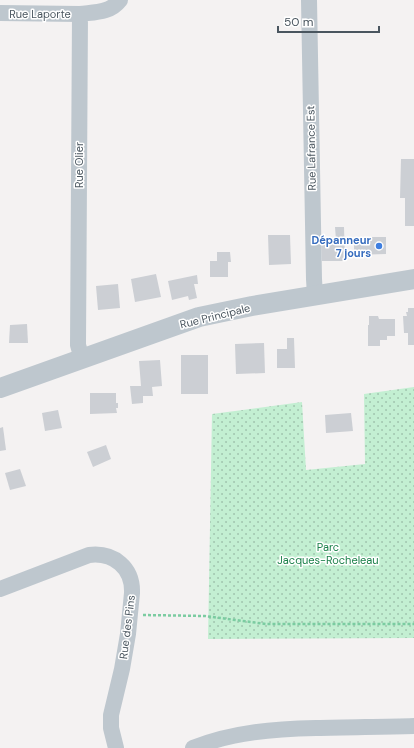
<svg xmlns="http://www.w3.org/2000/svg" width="414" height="748" font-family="'DM Sans',sans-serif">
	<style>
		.grass { fill: url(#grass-dots) }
		.building { fill: #cccfd4 }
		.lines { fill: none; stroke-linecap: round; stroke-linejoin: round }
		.path { stroke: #7bcca1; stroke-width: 2.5; stroke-dasharray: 3 2; stroke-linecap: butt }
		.minor { stroke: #bec7ce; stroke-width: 16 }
		.tertiary { stroke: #bec7ce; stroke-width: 20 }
		.shop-dot { fill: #3f7fe0; stroke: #fff; stroke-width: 1.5 }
		.labels { text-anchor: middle; stroke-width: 3; stroke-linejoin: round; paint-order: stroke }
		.street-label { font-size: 11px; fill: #4a565f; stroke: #fff }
		.shop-label { font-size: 11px; font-weight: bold; fill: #366cbe; stroke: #fff; text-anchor: end }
		.park-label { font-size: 11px; fill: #1a8049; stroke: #fff }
	</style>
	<defs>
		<pattern id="grass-dots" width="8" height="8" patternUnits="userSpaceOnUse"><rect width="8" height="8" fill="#c3efd2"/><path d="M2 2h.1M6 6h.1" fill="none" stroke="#a0c4ae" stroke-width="1.8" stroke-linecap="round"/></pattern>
	</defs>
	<rect width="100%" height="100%" fill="#f4f2f2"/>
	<!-- grass -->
	<path class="grass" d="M414 387V638L208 639 212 414 302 402 306 470 365 464 364 394Z"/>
	<!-- building -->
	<g class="building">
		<path d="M401 159H414V226H405V198H400Z"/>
		<path d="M335 227H344L345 261H322L321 241 336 240Z"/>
		<path d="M268 235H290L291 264 269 265Z"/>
		<path d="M372 237H386V254L354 255V238Z"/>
		<path d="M217 252H230L231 262H228V277H210V261H217Z"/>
		<path d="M156 274 161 297 135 302 131 279Z"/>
		<path d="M197 275 198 284H194L197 298 189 300 188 296 172 300 168 281Z"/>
		<path d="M118 284 120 308 98 310 96 286Z"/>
		<path d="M408 308H414V345H408V333H404L403 316H407L406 312H408Z"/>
		<path d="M369 316H378L379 319H395V336H387V340H380V346H368V325H369Z"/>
		<path d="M27 324 28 343H9L10 325Z"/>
		<path d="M287 338H294L295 368H277V349H287Z"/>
		<path d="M264 343 265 373 236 374 235 344Z"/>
		<rect x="181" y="355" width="27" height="39"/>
		<path d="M160 360 162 386 152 387 153 396H143V403L132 404 130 386H141L139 361Z"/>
		<path d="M90 393H116V403H118V408H116L117 413 90 414Z"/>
		<path d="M58 410 62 428 45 431 42 413Z"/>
		<path d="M351 413 353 431 326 433 325 415Z"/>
		<path d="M3 427 6 450 0 451V428Z"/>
		<path d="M106 445 111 459 93 467 87 452Z"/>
		<path d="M20 469 26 486 10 490 5 473Z"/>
	</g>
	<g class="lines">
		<!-- path -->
		<path class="path" d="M143 615 205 616 266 624H414"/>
		<!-- minor -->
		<g class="minor">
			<path d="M309 0 314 279 315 295"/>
			<path d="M0 13 80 14"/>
			<path d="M82 359 78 345 80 14C95 12 110 13 120 0"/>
			<path d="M0 589 89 555C114 552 133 568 132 593L128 634 122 669 111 715V728L116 748"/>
			<path d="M193 748C232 732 275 729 316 728 349 727 381 727 414 726"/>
		</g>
		<!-- tertiary -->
		<path class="tertiary" d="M0 388 199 317 252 306 414 279"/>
	</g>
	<!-- markers -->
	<circle class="shop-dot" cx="379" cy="246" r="4"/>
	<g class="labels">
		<!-- street labels -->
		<g class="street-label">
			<text x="40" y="18">Rue Laporte</text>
			<text transform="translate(311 148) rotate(-91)" y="4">Rue Lafrance Est</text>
			<text transform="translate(79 165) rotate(-90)" y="4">Rue Olier</text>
			<text transform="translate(215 316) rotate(-14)" y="4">Rue Principale</text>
			<text transform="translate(127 627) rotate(-83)" y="4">Rue des Pins</text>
		</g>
		<!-- shop labels -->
		<g class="shop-label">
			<text x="371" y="244">Dépanneur<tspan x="371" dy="13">7 jours</tspan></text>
		</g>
		<!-- park labels -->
		<g class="park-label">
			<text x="328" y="551">Parc<tspan x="328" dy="13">Jacques-Rocheleau</tspan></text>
		</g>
	</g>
	<!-- scale -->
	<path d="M278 26v6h101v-6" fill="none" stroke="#4a565f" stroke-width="2"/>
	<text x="284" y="26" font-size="12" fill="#4a565f" stroke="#ffffff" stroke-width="3" paint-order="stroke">50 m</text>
</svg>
